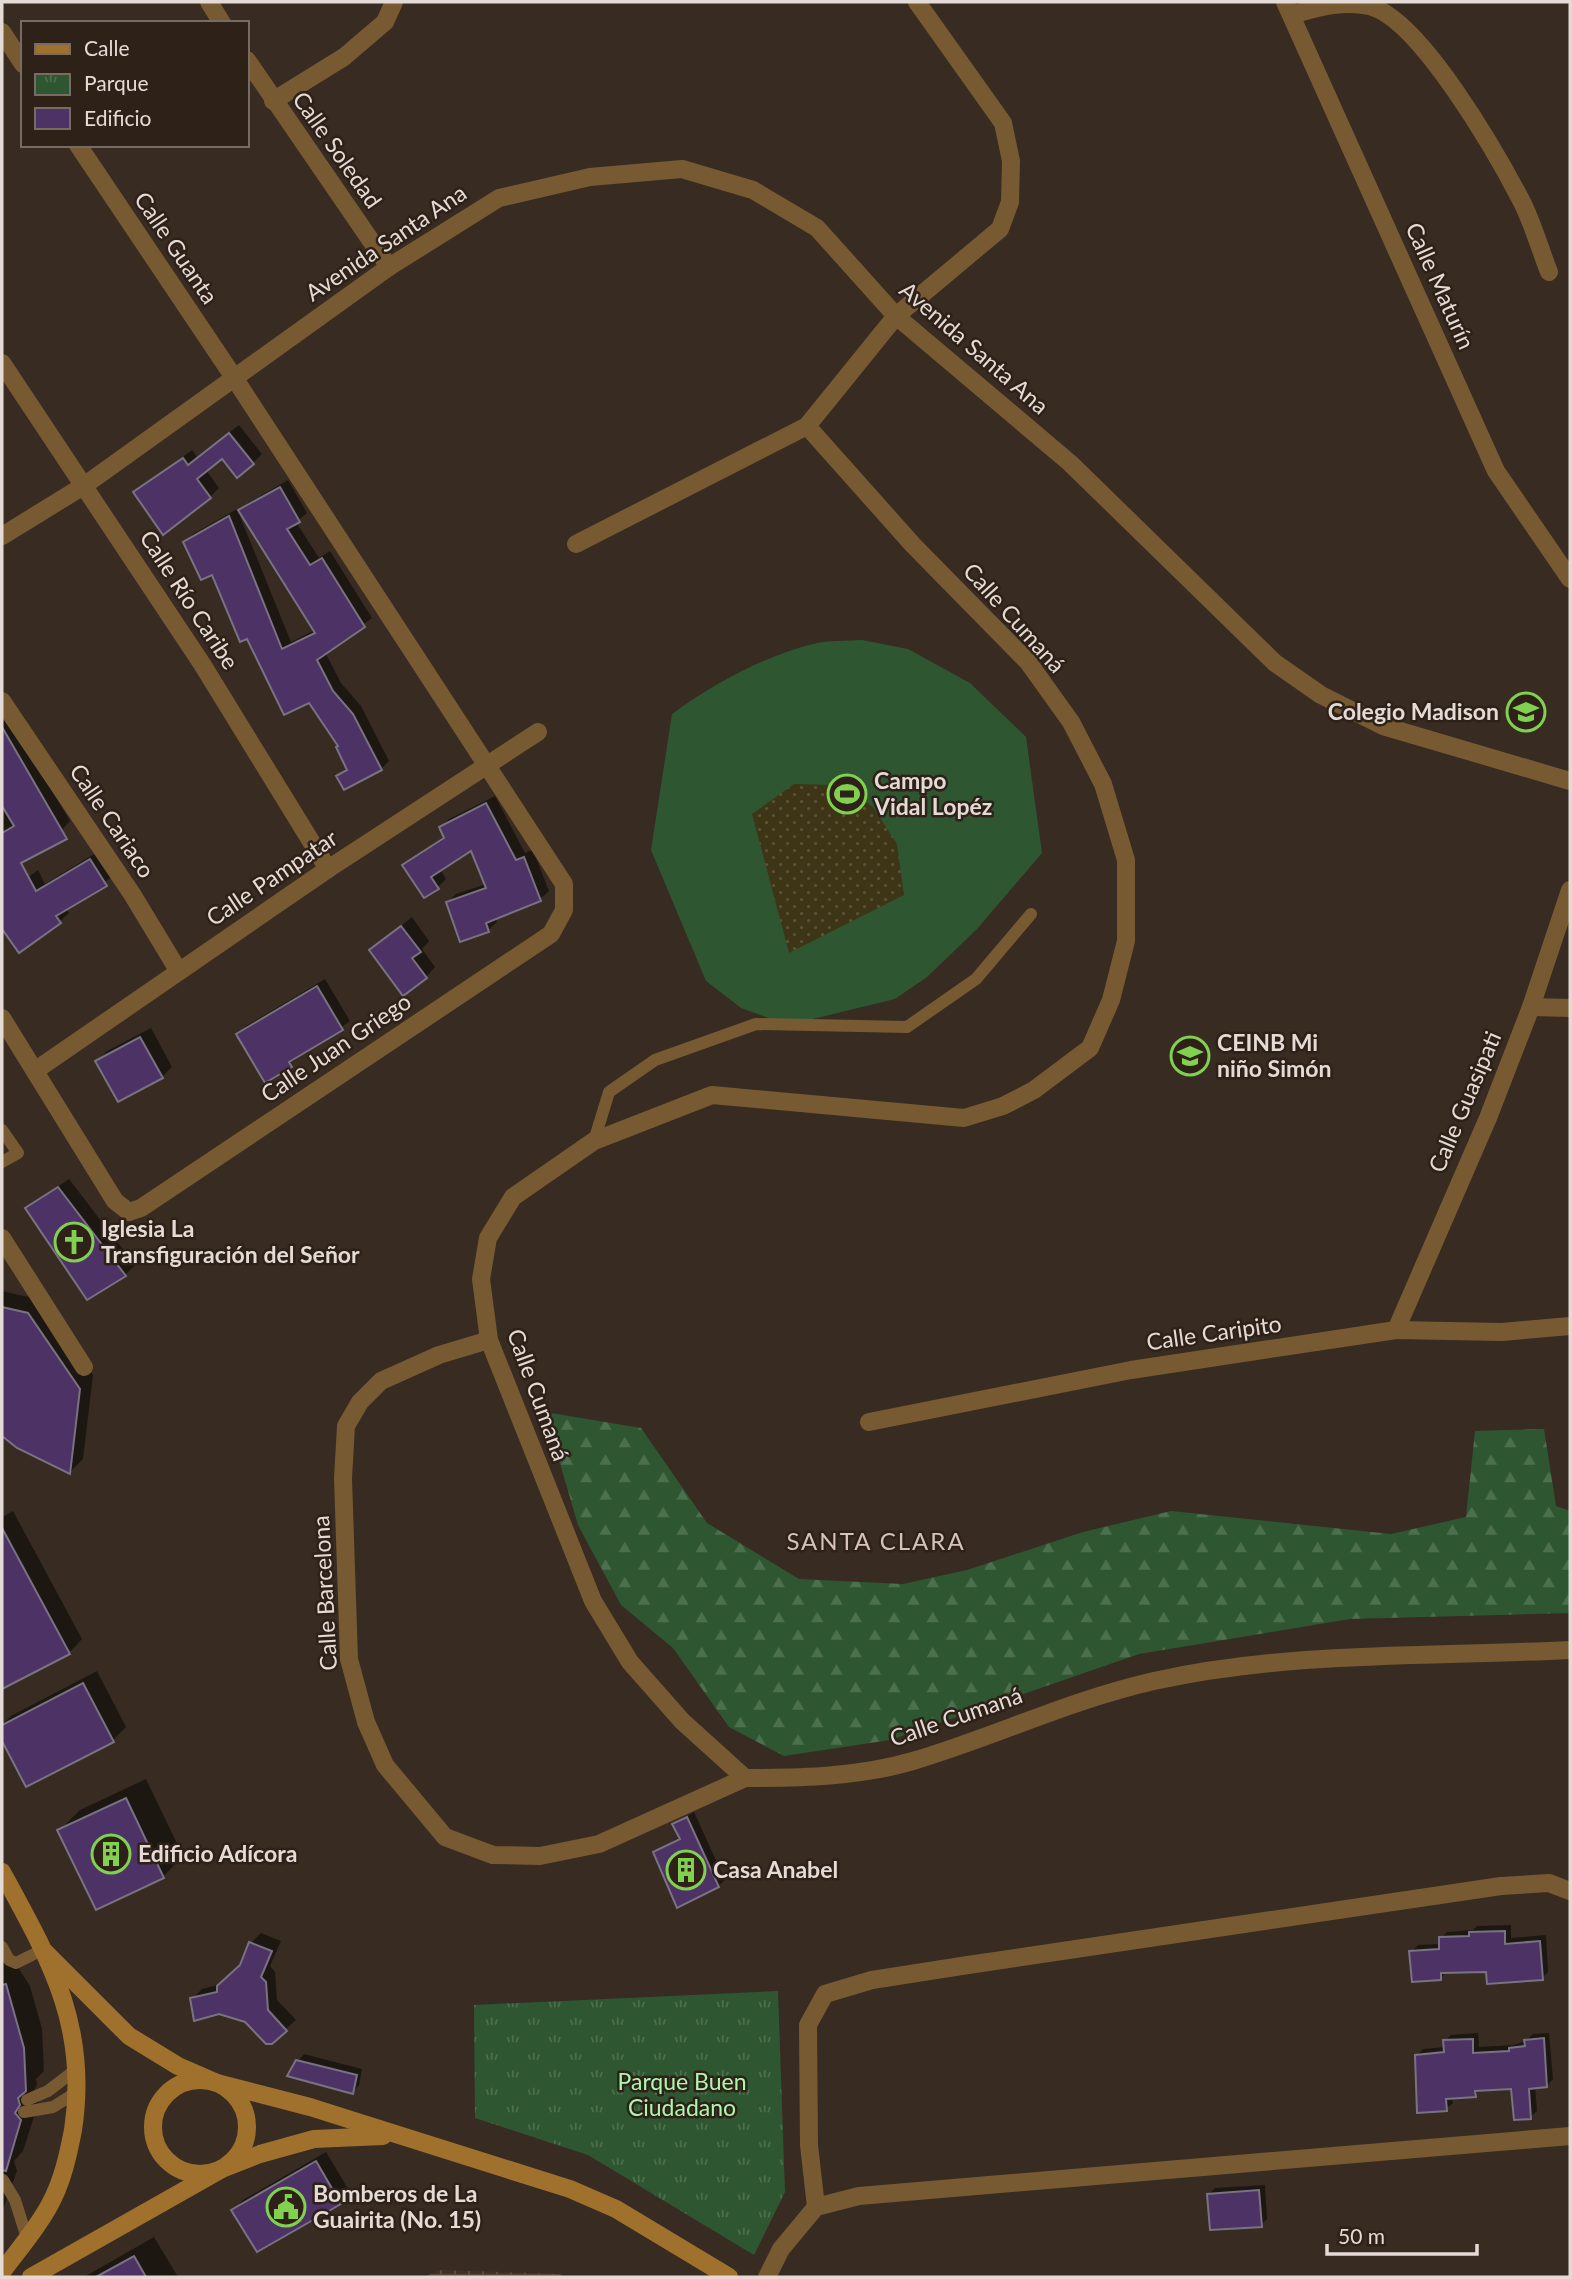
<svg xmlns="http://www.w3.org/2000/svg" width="1572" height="2279" font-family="Lato,sans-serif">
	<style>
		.industrial { fill: url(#industrial-grid) }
		.grass { fill: #2e5731 }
		.forest { fill: url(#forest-firs) }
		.sand { fill: url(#sand-dots) }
		.park { fill: url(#park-tufts) }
		.shadow { fill: #0007 }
		.building { fill: #4d3266; stroke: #797282; stroke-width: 2 }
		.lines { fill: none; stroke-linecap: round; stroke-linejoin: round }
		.lane { stroke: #775a32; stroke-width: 12 }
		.street { stroke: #775a32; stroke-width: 18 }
		.secondary { stroke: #9f712c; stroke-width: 18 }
		.labels { text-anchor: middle; stroke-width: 5; stroke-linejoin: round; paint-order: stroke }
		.street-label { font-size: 23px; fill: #e5dbd6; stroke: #2e2118 }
		.poi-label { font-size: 23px; font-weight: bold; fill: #e5dbd6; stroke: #2e2118; text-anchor: start }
		.park-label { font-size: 23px; fill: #acf7b0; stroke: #2e2118 }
		.neighbourhood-label { font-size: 24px; letter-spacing: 2px; fill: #d4c2b7; stroke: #2e2118 }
	</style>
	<defs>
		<pattern id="industrial-grid" width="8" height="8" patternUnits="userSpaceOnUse" patternTransform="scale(1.75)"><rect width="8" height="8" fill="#443024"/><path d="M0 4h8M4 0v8" fill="none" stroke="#5f4d43"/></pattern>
		<pattern id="forest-firs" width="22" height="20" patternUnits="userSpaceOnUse" patternTransform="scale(1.75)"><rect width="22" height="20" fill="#2e5731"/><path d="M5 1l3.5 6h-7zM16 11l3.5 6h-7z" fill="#4c6f4e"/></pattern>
		<pattern id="sand-dots" width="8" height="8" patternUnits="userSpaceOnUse" patternTransform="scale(1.75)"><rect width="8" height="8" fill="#3d3515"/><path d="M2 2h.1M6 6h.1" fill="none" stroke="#595236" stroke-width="1.8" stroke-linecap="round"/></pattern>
		<pattern id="park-tufts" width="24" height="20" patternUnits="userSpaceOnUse" patternTransform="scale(1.75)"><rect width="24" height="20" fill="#2e5731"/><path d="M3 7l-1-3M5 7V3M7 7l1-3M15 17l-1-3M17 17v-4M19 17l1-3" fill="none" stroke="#4c6f4e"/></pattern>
	</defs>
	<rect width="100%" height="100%" fill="#382b22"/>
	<!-- industrial -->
	<path class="industrial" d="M439 2270 560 2274 563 2277H424Z"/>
	<!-- grass -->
	<path class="grass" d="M862 640 908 649 970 683 1026 737 1042 853 977 929 927 977 895 999 788 1025 741 1008 706 981 651 850 672 714C713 684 762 657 813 644 828 640 846 641 862 640Z"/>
	<!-- forest -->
	<path class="forest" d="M545 1412 641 1428 707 1523 799 1579 903 1584 967 1570 1083 1532 1171 1511 1391 1534 1466 1517 1475 1431 1544 1429 1556 1506 1570 1511V1613L1350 1619 1139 1654 890 1740 784 1756 729 1727 673 1648 621 1605 578 1525Z"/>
	<!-- sand -->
	<path class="sand" d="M794 784 841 785 873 807 897 844 904 895 789 953 752 814Z"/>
	<!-- park -->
	<path class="park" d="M778 1991 785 2192 754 2255 588 2155 475 2118 474 2005Z"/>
	<!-- shadow -->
	<g class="shadow">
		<path d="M239 425 262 454 253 463 222 457 206 470 219 488 210 497 135 492 192 450 197 457Z"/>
		<path d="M288 480 307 513 296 522 319 558 330 551 372 618 325 652 341 683 361 706 389 761 381 769 338 776 346 768 340 745 213 572 185 542 193 534 237 509 291 642 315 630 240 511 248 503Z"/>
		<path d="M2 706 70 821 62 830 2 863Z"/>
		<path d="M495 796 525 853 533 850 549 891 540 899 495 917 497 922 488 930 448 902 456 894 486 884 472 849 440 869 446 879 438 887 405 865 445 836 441 827 449 819Z"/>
		<path d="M99 851 114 876 65 908 69 913 60 921 19 951 2 926V896L38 870 45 884Z"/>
		<path d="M412 917 429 941 422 949 435 967 426 977 371 950Z"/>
		<path d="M325 979 350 1021 266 1080 238 1034 246 1026Z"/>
		<path d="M151 1028 172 1067 162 1077 97 1061 107 1051Z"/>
		<path d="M69 1179 135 1265 125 1275 88 1297 27 1208Z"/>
		<path d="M2 1291 42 1300 93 1375 83 1459 70 1472 18 1447 2 1434Z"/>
		<path d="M13 1511 82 1639 69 1653 2 1687V1517Z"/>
		<path d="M97 1671 126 1727 113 1740 27 1785 2 1737V1725L11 1716Z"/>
		<path d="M146 1779 183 1856 163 1877 60 1830 80 1810Z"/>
		<path d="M694 1812 725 1880 718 1886 655 1852 681 1836 674 1824Z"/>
		<path d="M1511 1925V1938L1546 1935 1548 1972 1542 1978 1488 1970 1447 1971 1441 1978 1411 1952 1418 1945 1441 1944V1938L1447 1932 1473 1930 1477 1926Z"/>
		<path d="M261 1933 281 1941 270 1966 275 1972 277 2000 296 2020 271 2042 245 2021 192 1999 202 1989 221 1984 243 1964 251 1943Z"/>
		<path d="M2 1942 30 1986 42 2029 44 2071 36 2079 37 2085 33 2093 39 2101 23 2151 14 2161 17 2171 2 2212Z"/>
		<path d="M1478 2033 1479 2047 1514 2045 1525 2041 1533 2034 1549 2033 1553 2079 1547 2086 1535 2087 1537 2111 1530 2117 1513 2088 1481 2089 1475 2095 1452 2097 1453 2103 1446 2109 1417 2055 1423 2049 1445 2047V2041L1451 2035Z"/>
		<path d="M304 2054 362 2069 359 2085 353 2092 298 2061Z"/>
		<path d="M326 2152 350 2192 340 2202 257 2250 234 2210 243 2200Z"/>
		<path d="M1265 2185 1267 2219 1261 2225 1209 2194 1215 2188Z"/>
		<path d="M154 2237 178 2277H84Z"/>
	</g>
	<!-- building -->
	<g class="building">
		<path d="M229 433 254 464 237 478 222 459 197 479 211 498 163 535 133 492 183 458 188 465Z"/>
		<path d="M280 487 300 522 287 529 310 565 322 558 365 627 317 660 333 691 353 714 382 770 344 790 336 776 347 770 336 747 338 746 309 703 284 715 247 639 240 642 212 575 201 580 183 542 229 516 282 649 315 633 238 510Z"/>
		<path d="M2 727 67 839 21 863 36 891 90 859 107 886 56 916 61 923 19 953 2 929V833L14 826 2 806Z"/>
		<path d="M486 803 516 860 524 857 541 901 486 923 489 932 460 942 446 902 486 888 471 851 431 877 439 889 424 898 402 865 444 838 439 827Z"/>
		<path d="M401 926 421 952 412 958 427 978 403 996 369 950Z"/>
		<path d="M317 986 343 1030 289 1062 292 1067 265 1083 236 1034Z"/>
		<path d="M140 1037 163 1078 118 1102 95 1061Z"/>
		<path d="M58 1187 126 1276 87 1300 25 1208Z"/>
		<path d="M2 1307 28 1313 80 1389 70 1474 17 1448 2 1436Z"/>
		<path d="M2 1528 70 1654 2 1689Z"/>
		<path d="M83 1683 114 1742 26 1787 2 1741V1725Z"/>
		<path d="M126 1798 164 1878 96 1910 57 1830Z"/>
		<path d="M687 1817 719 1887 677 1908 653 1852 680 1839 672 1824Z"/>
		<path d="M1505 1931V1944L1540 1941 1543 1980 1487 1984 1486 1972 1441 1973V1980L1412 1982 1409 1951 1439 1949V1937L1469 1936V1932Z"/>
		<path d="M249 1942 272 1951 261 1977 266 1982 268 2010 287 2031 272 2044H266L245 2022 219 2014 194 2021 190 1998 217 1992V1986L240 1965Z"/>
		<path d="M6 1984 24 2048 26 2091 18 2098 20 2105 15 2113 21 2120 6 2171 2 2170V1985Z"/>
		<path d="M1544 2038 1547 2087 1529 2089 1531 2119 1514 2120 1511 2089 1475 2091 1476 2097 1446 2099 1447 2111 1417 2113 1415 2055 1444 2052 1443 2040 1473 2039V2053L1509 2051V2048L1525 2046 1524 2040Z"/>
		<path d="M296 2060 357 2075 353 2094 287 2076Z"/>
		<path d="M316 2161 341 2204 257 2252 231 2210Z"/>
		<path d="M1259 2190 1262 2227 1210 2230 1207 2194Z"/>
		<path d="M134 2256 146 2277H96Z"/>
	</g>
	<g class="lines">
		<!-- lane -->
		<g class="lane">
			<path d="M2 1130 18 1153 2 1162"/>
			<path d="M594 1141 609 1092 655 1060 756 1024 907 1027 976 979 1031 914"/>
			<path d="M2 1947 9 1960 16 1963 44 1949"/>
			<path d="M27 2100 48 2091 78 2068"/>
			<path d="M24 2112 53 2107 77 2092"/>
			<path d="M3 2180 15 2200 27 2238"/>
		</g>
		<!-- street -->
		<g class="street">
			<path d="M209 2 222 23"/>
			<path d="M1285 2 1496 471 1570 579"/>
			<path d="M1291 15C1317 8 1342 0 1369 6 1420 18 1498 156 1522 202 1533 224 1540 249 1549 272"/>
			<path d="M2 32 23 64"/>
			<path d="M247 60 389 267"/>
			<path d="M273 101 344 57 385 22 394 2"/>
			<path d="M2 363 202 664 328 869"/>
			<path d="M807 426 913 545 1028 662 1071 722 1103 784 1126 860V941L1111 1000 1090 1048 1034 1090 1003 1106 964 1118 712 1095 594 1141 513 1197 488 1238 481 1279 489 1340 593 1601 630 1662 682 1721 745 1778C802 1778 858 1777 913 1761 994 1737 1070 1700 1154 1681 1289 1651 1432 1657 1570 1650"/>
			<path d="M2 536 85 485 389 267 499 198 590 177 682 169 753 190 817 228 896 316 1070 463 1275 663 1321 695 1383 726 1570 781"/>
			<path d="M576 544 807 426 896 316 1000 229 1010 202 1011 161 1003 123 917 2"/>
			<path d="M2 701 132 894 178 970"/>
			<path d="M1531 1007 1570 1008"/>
			<path d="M2 1018 115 1201 129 1212 141 1208 551 934 564 910V884L235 379 78 145"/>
			<path d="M36 1070 328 869 538 732"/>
			<path d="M2 1238 84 1367"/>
			<path d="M1396 1330 1488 1118 1531 1007 1570 890"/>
			<path d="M489 1340 439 1355 381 1381 360 1402 346 1426 343 1478 349 1659 366 1722 385 1765 445 1837 493 1855 540 1856 599 1844 745 1778"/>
			<path d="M869 1422 1131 1370 1396 1330 1502 1332 1570 1326"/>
			<path d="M816 2207 809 2145 808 2025 825 1994 872 1980 968 1965 1501 1886 1549 1883 1570 1891"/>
			<path d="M767 2277 781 2249 816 2207 859 2196 1570 2136"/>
		</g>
		<!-- secondary -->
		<g class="secondary">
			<path d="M2 1872C50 1960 89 2026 73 2130 68 2156 62 2183 49 2206 36 2230 18 2250 2 2272"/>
			<path d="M45 1952 129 2036 178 2066 217 2083 310 2107 570 2189 616 2209 729 2277"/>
			<circle cx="200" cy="2127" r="47"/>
			<path d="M31 2277 222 2169 260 2154 314 2139 383 2136"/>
		</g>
	</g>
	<!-- icons -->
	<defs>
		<symbol id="school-ring" viewBox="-11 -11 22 22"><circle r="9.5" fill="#2e2118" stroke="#82d050" stroke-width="1.5"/><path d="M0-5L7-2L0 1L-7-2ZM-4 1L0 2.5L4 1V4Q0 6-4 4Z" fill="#82d050"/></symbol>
		<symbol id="stadium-ring" viewBox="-11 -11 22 22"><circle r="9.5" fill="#2e2118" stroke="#82d050" stroke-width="1.5"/><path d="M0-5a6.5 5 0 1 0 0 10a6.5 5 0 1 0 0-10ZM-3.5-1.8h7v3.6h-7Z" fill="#82d050"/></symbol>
		<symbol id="church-ring" viewBox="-11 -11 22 22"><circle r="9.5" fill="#2e2118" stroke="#82d050" stroke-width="1.5"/><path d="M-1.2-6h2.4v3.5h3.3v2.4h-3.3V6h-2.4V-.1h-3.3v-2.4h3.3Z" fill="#82d050"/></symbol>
		<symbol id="building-ring" viewBox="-11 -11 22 22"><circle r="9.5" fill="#2e2118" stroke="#82d050" stroke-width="1.5"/><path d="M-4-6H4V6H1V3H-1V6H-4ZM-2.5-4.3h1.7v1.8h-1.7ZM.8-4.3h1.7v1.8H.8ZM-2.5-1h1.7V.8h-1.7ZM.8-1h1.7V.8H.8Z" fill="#82d050"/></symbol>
		<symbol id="civic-ring" viewBox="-11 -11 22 22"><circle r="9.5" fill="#2e2118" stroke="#82d050" stroke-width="1.5"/><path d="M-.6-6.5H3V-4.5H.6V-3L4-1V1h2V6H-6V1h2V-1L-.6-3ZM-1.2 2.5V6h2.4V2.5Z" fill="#82d050"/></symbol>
	</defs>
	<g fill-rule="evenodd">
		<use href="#school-ring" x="1504" y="690" width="44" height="44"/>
		<use href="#stadium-ring" x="825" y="772" width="44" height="44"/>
		<use href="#school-ring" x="1168" y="1034" width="44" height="44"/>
		<use href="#church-ring" x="52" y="1220" width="44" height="44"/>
		<use href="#building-ring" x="89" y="1832" width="44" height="44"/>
		<use href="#building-ring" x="664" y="1848" width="44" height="44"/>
		<use href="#civic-ring" x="264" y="2185" width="44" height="44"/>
	</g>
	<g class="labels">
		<!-- street labels -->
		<g class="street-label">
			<text transform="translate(337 150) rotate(55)" y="8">Calle Soledad</text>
			<text transform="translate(386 243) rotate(-34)" y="8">Avenida Santa Ana</text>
			<text transform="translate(176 248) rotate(56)" y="8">Calle Guanta</text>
			<text transform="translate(1440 286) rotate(66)" y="8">Calle Maturín</text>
			<text transform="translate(974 348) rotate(41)" y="8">Avenida Santa Ana</text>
			<text transform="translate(189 600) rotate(57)" y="8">Calle Río Caribe</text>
			<text transform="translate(1014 618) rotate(48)" y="8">Calle Cumaná</text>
			<text transform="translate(112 821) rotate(56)" y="8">Calle Cariaco</text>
			<text transform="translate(272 878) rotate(-34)" y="8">Calle Pampatar</text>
			<text transform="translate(336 1048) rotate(-34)" y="8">Calle Juan Griego</text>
			<text transform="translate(1465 1102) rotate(-67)" y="8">Calle Guasipati</text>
			<text transform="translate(1214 1333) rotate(-8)" y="8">Calle Caripito</text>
			<text transform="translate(538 1395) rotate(70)" y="8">Calle Cumaná</text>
			<text transform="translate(325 1593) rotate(-93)" y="8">Calle Barcelona</text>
			<text transform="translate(956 1717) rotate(-19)" y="8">Calle Cumaná</text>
		</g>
		<!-- poi labels -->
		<g class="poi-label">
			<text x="1499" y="720" text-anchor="end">Colegio Madison</text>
			<text x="874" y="789">Campo<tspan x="874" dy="26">Vidal Lopéz</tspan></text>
			<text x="1217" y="1051">CEINB Mi<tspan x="1217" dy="26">niño Simón</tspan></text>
			<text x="101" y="1237">Iglesia La<tspan x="101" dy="26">Transfiguración del Señor</tspan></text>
			<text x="138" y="1862">Edificio Adícora</text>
			<text x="713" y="1878">Casa Anabel</text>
			<text x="313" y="2202">Bomberos de La<tspan x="313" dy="26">Guairita (No. 15)</tspan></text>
		</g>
		<!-- park labels -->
		<g class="park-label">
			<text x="682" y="2090">Parque Buen<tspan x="682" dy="26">Ciudadano</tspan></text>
		</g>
		<!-- neighbourhood labels -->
		<g class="neighbourhood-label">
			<text x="876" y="1550">SANTA CLARA</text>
		</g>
	</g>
	<!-- border -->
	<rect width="1572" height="2279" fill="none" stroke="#e5dbd6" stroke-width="7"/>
	<!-- legend -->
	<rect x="21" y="21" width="228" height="126" fill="#2e2118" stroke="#776b64" stroke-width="2"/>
	<rect x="35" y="44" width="35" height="10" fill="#9f712c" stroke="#776b64" stroke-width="2"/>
	<text x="84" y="56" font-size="21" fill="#e5dbd6">Calle</text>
	<rect x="35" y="74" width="35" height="21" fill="url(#park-tufts)" stroke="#776b64" stroke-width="2"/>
	<text x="84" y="91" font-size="21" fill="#e5dbd6">Parque</text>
	<rect x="35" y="108" width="35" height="21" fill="#4d3266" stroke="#776b64" stroke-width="2"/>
	<text x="84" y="126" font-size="21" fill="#e5dbd6">Edificio</text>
	<!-- scale -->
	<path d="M1327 2244v10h150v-10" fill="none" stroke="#e5dbd6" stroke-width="3.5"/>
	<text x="1338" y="2244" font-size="21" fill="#e5dbd6" stroke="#2e2118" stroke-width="5" paint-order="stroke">50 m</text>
</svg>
